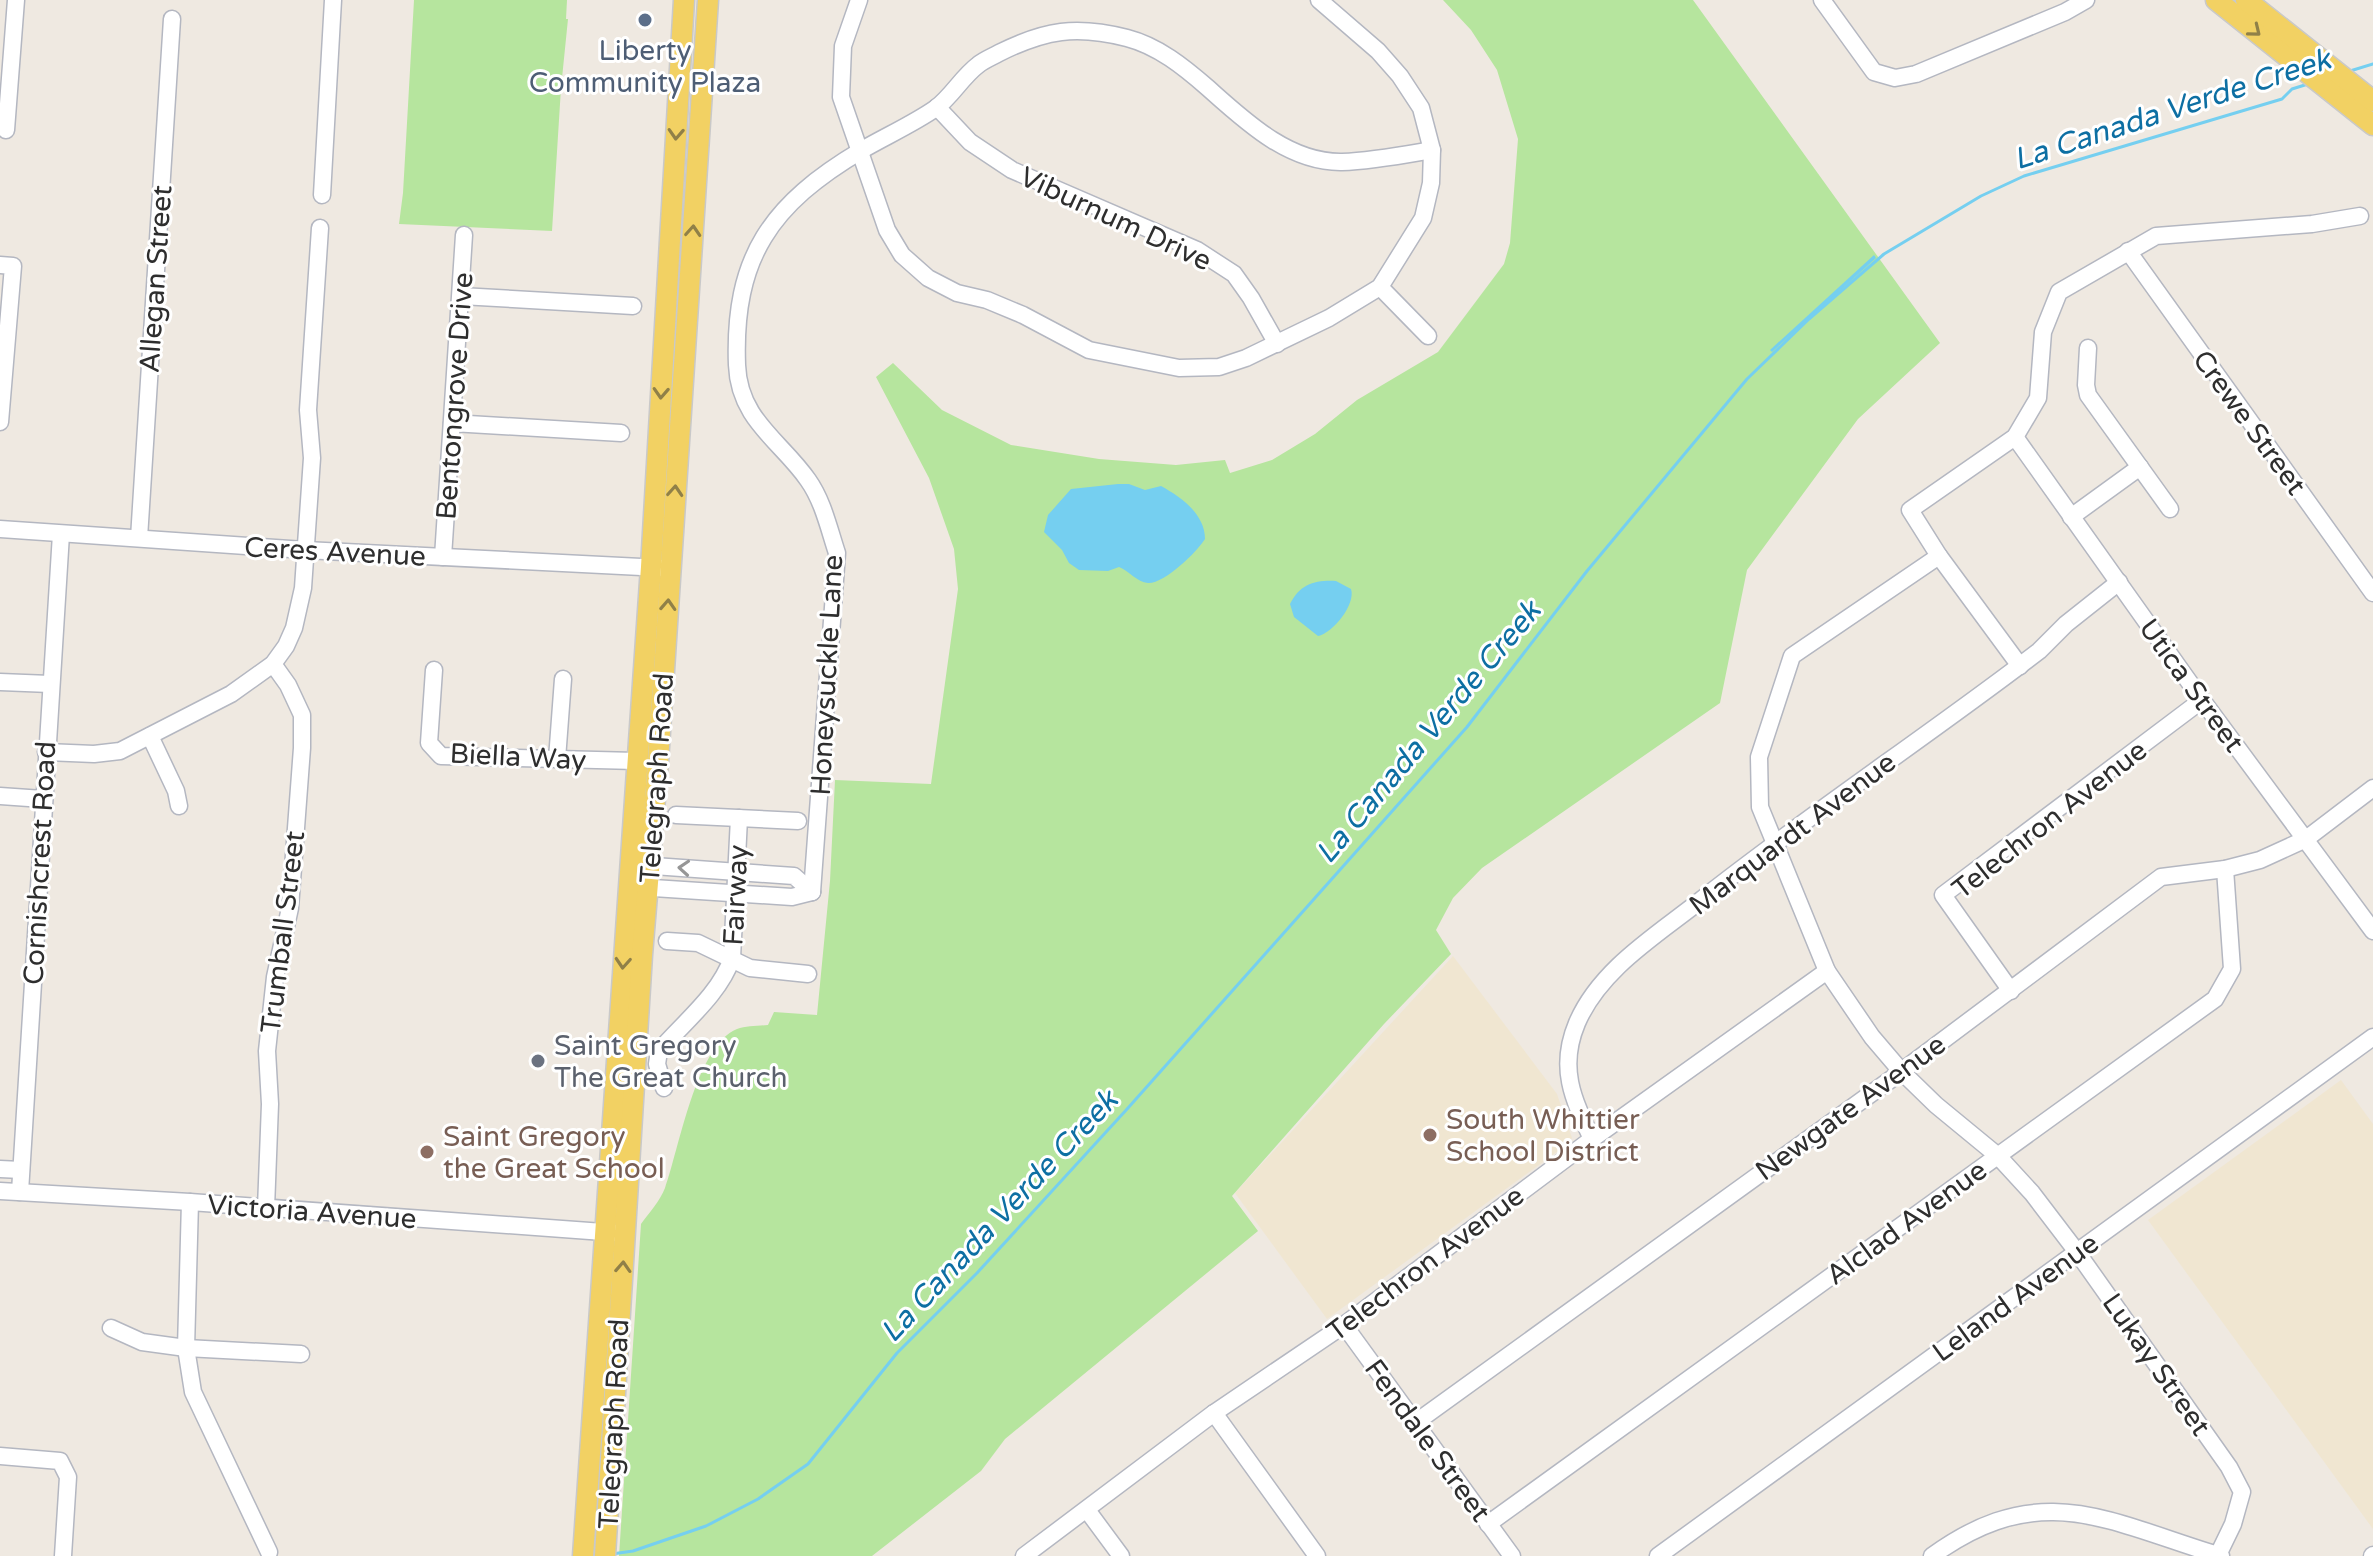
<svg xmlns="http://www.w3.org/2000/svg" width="2373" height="1556" font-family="'Varela Round',sans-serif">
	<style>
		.education { fill: #f0e6d1 }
		.green { fill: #b6e59e }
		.water { fill: #75cff0 }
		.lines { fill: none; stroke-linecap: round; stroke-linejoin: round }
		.stream { stroke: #75cff0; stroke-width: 3 }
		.minor-casing { stroke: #b4b7c1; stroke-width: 19 }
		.major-casing { stroke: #c9c9c9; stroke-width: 23 }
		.minor { stroke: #fff; stroke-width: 16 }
		.major { stroke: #f2d163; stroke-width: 20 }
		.oneway { stroke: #908048 }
		.oneway2 { stroke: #969696 }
		.service-dot { fill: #5c6f8a; stroke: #fff; stroke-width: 3 }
		.worship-dot { fill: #6b7280; stroke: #fff; stroke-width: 3 }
		.education-dot { fill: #8d6e63; stroke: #fff; stroke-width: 3 }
		.labels { text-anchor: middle; stroke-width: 6; stroke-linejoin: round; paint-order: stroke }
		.service-label { font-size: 28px; fill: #4e5e75; stroke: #fff }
		.street-label { font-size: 28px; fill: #2e2e2e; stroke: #fff }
		.worship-label { font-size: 28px; fill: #5b616d; stroke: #fff; text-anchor: start }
		.education-label { font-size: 28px; fill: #785e54; stroke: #fff; text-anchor: start }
		.water-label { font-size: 30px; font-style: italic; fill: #0d6fa3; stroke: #fff }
	</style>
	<rect width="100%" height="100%" fill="#efe9e1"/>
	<!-- education -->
	<g class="education">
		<path d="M1453 956 1557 1094 1572 1138 1565 1146 1327 1319 1235 1193Z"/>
		<path d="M2341 1080 2373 1124V1529L2148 1220Z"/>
	</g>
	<!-- green -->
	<g class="green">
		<path d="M414 0H567L566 19H568L561 88 552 231 399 224 403 193Z"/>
		<path d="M1443 0H1693L1940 343 1858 419 1747 570 1720 703 1482 868 1453 898 1436 930 1451 954 1384 1024 1232 1196 1258 1231 1005 1439 981 1471 872 1556H619L641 1224C649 1213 660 1201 665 1188 679 1150 696 1045 737 1029 746 1026 758 1026 768 1025L774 1012 817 1015 830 881 835 780 931 784 958 589 954 549 929 478 876 377 893 363 942 410 1011 445 1099 459 1176 465 1225 460 1230 473 1272 460 1315 434 1357 400 1438 352 1504 264 1510 243 1518 139 1497 70 1471 30Z"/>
	</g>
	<!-- water -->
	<g class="water">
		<path d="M1874 255 1876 258 1772 352 1770 350Z"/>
		<path d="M1118 484H1129L1145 490 1161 486C1181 497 1205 514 1205 539 1197 552 1164 584 1148 583 1137 582 1129 571 1119 567L1108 571 1079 570 1069 563 1062 550 1044 532 1048 515 1071 489Z"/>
		<path d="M1336 581 1351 589C1356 604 1333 633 1318 636L1294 617 1290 604C1300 584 1315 580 1336 581Z"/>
	</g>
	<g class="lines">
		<!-- stream -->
		<g class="stream">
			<path d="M2350 71 2373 64"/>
			<path d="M612 1554 633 1551 706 1526 758 1499 808 1464 897 1353 977 1273 1128 1108 1467 727 1587 571 1747 379 1809 319 1884 254 1981 196 2024 176 2282 99 2292 89 2308 84"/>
		</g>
		<defs>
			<g id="minor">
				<path d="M859 0 843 46 841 97 887 230 902 255 928 278 957 293 987 300 1023 315 1089 350 1179 368 1219 367 1246 358 1329 318 1380 287 1423 218 1431 183 1432 150 1421 108 1400 76 1378 51 1319 0"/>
				<path d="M1822 0 1874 72 1895 78 1916 74 2065 12 2086 0"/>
				<path d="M937 107 970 142 1012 170 1197 250 1234 274 1251 298 1277 344"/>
				<path d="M6 130 16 0"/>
				<path d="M322 195 333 0"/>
				<path d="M2128 251 2373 593"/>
				<path d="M0 265 13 266 0 422"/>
				<path d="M1380 287 1428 336"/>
				<path d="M461 296 633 306"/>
				<path d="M2088 348 2086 385 2088 395 2170 509"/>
				<path d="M452 423 621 433"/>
				<path d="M2015 437 2202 700 2373 931"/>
				<path d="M2071 517 2140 467"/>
				<path d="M0 529 305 550 661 568"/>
				<path d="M139 538 172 19"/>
				<path d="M1939 556 2020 666"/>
				<path d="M443 557 464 235"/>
				<path d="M434 670 429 743 441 756 636 761"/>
				<path d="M0 682 50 684"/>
				<path d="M150 736 176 791 179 806"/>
				<path d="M46 752 94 754 120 751 231 694 273 664 286 646 294 628 303 588 312 458 308 410 320 228"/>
				<path d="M557 759 563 679"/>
				<path d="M0 796 43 799"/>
				<path d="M676 815 798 821"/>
				<path d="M640 865 794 876 812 892"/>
				<path d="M638 887 792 897 812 892"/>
				<path d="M812 892 837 553C829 529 823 501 808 480 781 441 739 420 737 365 733 257 771 204 862 150 886 136 913 124 936 108 952 96 962 77 978 65 984 60 992 57 999 53 1045 30 1076 25 1127 38 1158 46 1184 67 1208 88 1245 121 1289 163 1342 162 1372 161 1403 155 1432 150"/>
				<path d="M667 941 698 943 750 968 808 974"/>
				<path d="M2011 991 1943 895 2202 700"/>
				<path d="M664 1088 657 1064 659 1051C683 1023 720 994 732 958L739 818"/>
				<path d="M1592 1139C1573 1099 1558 1068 1577 1023 1600 969 1657 935 1701 900 1811 813 1928 736 2039 651L2066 624 2119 582"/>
				<path d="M0 1169 21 1170"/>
				<path d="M0 1191 190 1202 617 1233"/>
				<path d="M20 1192 61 534"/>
				<path d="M190 1202 186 1348 193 1392 269 1552"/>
				<path d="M266 1208 270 1104 267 1051 275 977 290 908 302 748V715L288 685 273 664"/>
				<path d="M1344 1325 1512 1556"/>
				<path d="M111 1328 142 1342 186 1348 301 1354"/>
				<path d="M1214 1413 1317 1556"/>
				<path d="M1415 1423 1890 1080 2161 877 2225 869 2260 860 2306 839 2373 788"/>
				<path d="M0 1456 60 1461 68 1477 63 1556"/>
				<path d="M1087 1510 1121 1556"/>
				<path d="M1488 1524 2215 999 2232 969 2225 869"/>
				<path d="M2218 1555 2233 1524 2242 1492 2229 1467 2077 1252 2032 1193 1998 1156 1936 1105 1901 1071 1872 1037 1827 971 1760 807 1759 757 1792 656 1939 556 1910 510 2015 437 2038 398 2043 332 2059 292 2156 236 2312 224 2360 216"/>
				<path d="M1024 1556 1214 1413 1344 1325 1592 1139 1827 971"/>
				<path d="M1658 1556 2373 1037"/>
				<path d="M1932 1556C2041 1477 2108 1522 2221 1556"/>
				<path d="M2372 1556 2373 1555"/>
			</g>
			<g id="major">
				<path d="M2216 0 2373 125"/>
				<path d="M2246 0 2373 101"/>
				<path d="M583 1556 651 567 684 0"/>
				<path d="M605 1556 642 955 658 762 708 0"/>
			</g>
		</defs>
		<!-- minor casing -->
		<use href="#minor" class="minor-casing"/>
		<!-- major casing -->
		<use href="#major" class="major-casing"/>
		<!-- minor -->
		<use href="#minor" class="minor"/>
		<!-- major -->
		<use href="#major" class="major"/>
	</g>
	<!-- one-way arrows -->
	<defs><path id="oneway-chevron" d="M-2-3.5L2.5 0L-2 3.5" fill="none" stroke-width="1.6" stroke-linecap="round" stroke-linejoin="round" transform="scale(2)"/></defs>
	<g class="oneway">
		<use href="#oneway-chevron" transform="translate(2255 31) rotate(39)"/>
		<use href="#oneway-chevron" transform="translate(676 134) rotate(93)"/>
		<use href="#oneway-chevron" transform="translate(693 231) rotate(-86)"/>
		<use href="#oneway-chevron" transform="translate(661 393) rotate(93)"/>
		<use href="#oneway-chevron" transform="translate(675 491) rotate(-86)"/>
		<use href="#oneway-chevron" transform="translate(668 605) rotate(-87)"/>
		<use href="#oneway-chevron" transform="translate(623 963) rotate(94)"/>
		<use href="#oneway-chevron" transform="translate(623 1267) rotate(-87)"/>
	</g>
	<use class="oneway2" href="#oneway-chevron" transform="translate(684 868) rotate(-176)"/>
	<!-- markers -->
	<circle class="service-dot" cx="645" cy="20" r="8"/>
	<circle class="worship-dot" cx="538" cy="1061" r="8"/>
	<g class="education-dot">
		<circle cx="1430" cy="1135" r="8"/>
		<circle cx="427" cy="1152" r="8"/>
	</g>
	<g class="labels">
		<!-- service labels -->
		<g class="service-label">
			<text x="645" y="60">Liberty<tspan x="645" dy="32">Community Plaza</tspan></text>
		</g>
		<!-- street labels -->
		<g class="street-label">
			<text transform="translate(1116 218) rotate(25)" y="10">Viburnum Drive</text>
			<text transform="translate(155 279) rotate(-86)" y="10">Allegan Street</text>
			<text transform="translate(454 396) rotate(-86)" y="10">Bentongrove Drive</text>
			<text transform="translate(2250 422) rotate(54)" y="10">Crewe Street</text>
			<text transform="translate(335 551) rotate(3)" y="10">Ceres Avenue</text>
			<text transform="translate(826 675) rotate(-87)" y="10">Honeysuckle Lane</text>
			<text transform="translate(2192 685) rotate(54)" y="10">Utica Street</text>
			<text transform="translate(518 756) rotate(3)" y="10">Biella Way</text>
			<text transform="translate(656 778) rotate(-86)" y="10">Telegraph Road</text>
			<text transform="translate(2049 819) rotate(-38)" y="10">Telechron Avenue</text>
			<text transform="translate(1792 833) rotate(-37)" y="10">Marquardt Avenue</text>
			<text transform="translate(39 863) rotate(-87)" y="10">Cornishcrest Road</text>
			<text transform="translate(735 895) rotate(-87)" y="10">Fairway</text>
			<text transform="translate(282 932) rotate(-83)" y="10">Trumball Street</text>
			<text transform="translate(1850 1107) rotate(-36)" y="10">Newgate Avenue</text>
			<text transform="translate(312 1211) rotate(4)" y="10">Victoria Avenue</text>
			<text transform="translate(1906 1222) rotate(-36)" y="10">Alclad Avenue</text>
			<text transform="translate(1425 1263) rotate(-37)" y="10">Telechron Avenue</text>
			<text transform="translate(2015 1297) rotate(-36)" y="10">Leland Avenue</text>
			<text transform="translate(2157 1364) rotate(55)" y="10">Lukay Street</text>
			<text transform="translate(613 1424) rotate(-87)" y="10">Telegraph Road</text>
			<text transform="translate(1428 1440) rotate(54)" y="10">Fendale Street</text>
		</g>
		<!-- worship labels -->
		<g class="worship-label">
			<text x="554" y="1055">Saint Gregory<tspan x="554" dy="32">The Great Church</tspan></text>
		</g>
		<!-- education labels -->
		<g class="education-label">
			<text x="1446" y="1129">South Whittier<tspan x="1446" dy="32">School District</tspan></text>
			<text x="443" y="1146">Saint Gregory<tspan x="443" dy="32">the Great School</tspan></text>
		</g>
		<!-- water labels -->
		<g class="water-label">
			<text transform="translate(2172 109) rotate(-18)" y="10">La Canada Verde Creek</text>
			<text transform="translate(1428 732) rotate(-50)" y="10">La Canada Verde Creek</text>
			<text transform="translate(999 1216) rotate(-47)" y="10">La Canada Verde Creek</text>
		</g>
	</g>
</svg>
